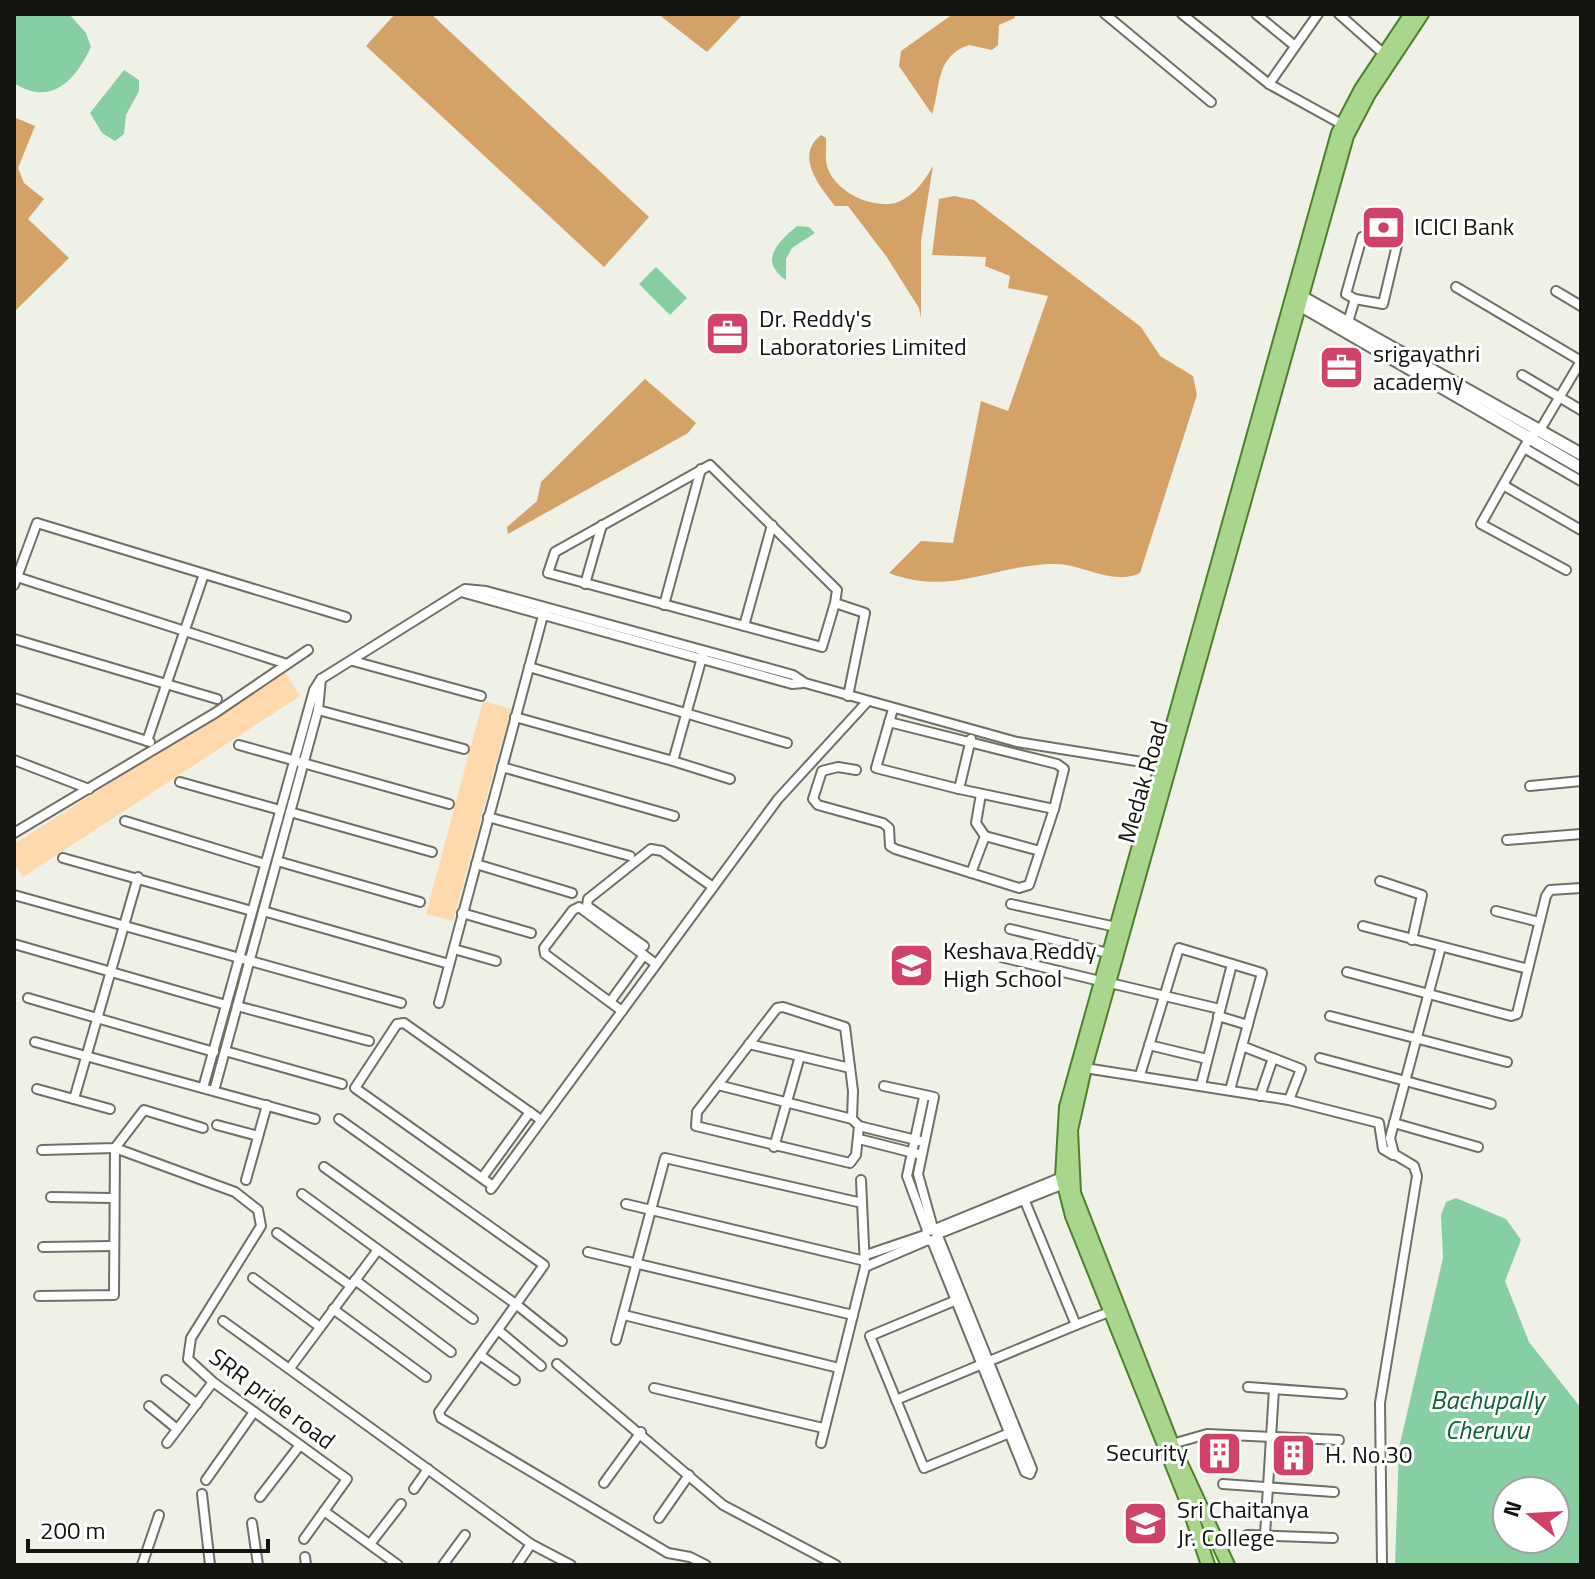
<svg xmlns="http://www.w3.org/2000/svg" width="1595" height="1579" font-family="'Titillium Web',sans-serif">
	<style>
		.green { fill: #fed9ac }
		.forest { fill: #d4a266 }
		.water { fill: #86cfa2; fill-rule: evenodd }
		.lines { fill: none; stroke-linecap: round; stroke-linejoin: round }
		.street-casing { stroke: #6f7066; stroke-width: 12 }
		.secondary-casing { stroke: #6f7066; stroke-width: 15 }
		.primary-casing { stroke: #50802e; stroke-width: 16 }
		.street { stroke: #fff; stroke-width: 8 }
		.secondary { stroke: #fff; stroke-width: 11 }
		.primary { stroke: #a9d68b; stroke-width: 12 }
		.labels { text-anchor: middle; stroke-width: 6; stroke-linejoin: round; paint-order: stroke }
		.poi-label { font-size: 24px; fill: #141511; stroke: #fff; text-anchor: start }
		.street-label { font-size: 24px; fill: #141511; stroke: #fff }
		.water-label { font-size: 26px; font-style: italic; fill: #0d643b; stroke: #fff }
	</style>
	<rect width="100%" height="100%" fill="#eff1e6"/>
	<!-- green -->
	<g class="green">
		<path d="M285 672 300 696 23 877 14 863V844Z"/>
		<path d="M483 701 511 709 453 921 426 914Z"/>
	</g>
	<!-- forest -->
	<g class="forest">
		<path d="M395 14H431L649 217 604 267 366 46Z"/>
		<path d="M658 14H743L707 52Z"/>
		<path d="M953 14H1014L1015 18 999 25 998 45 992 50 969 45C935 56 941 87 932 114L899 66 901 51Z"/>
		<path d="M14 117 35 126 18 168 24 183 44 199 28 219 69 258 14 312Z"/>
		<path d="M821 135 826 138C827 148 824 159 828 169 837 193 874 210 898 202 914 196 925 180 933 166L921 241V318L919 308 886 256 848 206H835C820 187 794 156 821 135Z"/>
		<path d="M954 196 974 200 1141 327 1160 356 1193 376 1197 395 1140 573C1111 586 1084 564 1055 564 994 564 951 597 889 573L921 541 953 543 981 401 1008 411 1048 296 1008 288 1010 276 985 266 986 257 932 255 939 199Z"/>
		<path d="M645 379 696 423 688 433 508 534 507 527 537 501 541 482Z"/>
	</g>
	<!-- water -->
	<g class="water">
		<path d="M14 14H69L86 33 91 47C75 81 50 107 14 83Z"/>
		<path d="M124 70 139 80V91L126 115 124 134 115 141 102 133 90 113Z"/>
		<path d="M797 226 809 227 815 233 792 248 786 259V280C758 261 778 242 797 226Z"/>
		<path d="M656 267 687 298 670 315 639 284Z"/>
		<path d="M1456 1198 1506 1219 1521 1240 1505 1281 1529 1342 1581 1408V1565H1395L1399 1448 1443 1258 1441 1215 1446 1202ZM1555 1491V1539H1507V1491Z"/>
	</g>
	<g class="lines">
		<defs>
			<g id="street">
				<path d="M1105 14 1211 102"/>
				<path d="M1182 14 1269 84 1345 126"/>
				<path d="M1256 14 1295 46"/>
				<path d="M1339 14 1384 54"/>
				<path d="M1269 84 1318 14"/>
				<path d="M1456 287 1581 361"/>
				<path d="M1556 291 1581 306"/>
				<path d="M1348 322 1355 299 1346 294 1362 237 1397 245 1383 304 1355 299"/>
				<path d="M1522 375 1581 410"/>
				<path d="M1524 448 1581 481"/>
				<path d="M1503 485 1581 530"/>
				<path d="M1566 570 1481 524 1530 437 1540 430 1581 361"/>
				<path d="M17 577 287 664"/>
				<path d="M585 584 602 525"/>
				<path d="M14 585 37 523 346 617"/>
				<path d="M461 592 792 684 803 683"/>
				<path d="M835 603 837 590 710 465 555 552 548 573 822 647 835 603 865 613 848 696"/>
				<path d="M664 605 701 469"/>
				<path d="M744 626 772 525"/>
				<path d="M14 639 217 699"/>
				<path d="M703 654 673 761 730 779"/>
				<path d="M353 661 481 696"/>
				<path d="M529 667 787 743"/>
				<path d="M14 698 150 742"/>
				<path d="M893 709 876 768 959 789 971 739"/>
				<path d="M318 710 464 749"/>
				<path d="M515 717 673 761"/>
				<path d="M889 722 1057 764 1064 769 1054 809 959 789"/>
				<path d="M147 741 204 574"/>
				<path d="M239 745 449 804"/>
				<path d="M14 760 89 789"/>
				<path d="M502 767 674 816"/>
				<path d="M856 770 838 767 822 771 813 799 818 805 883 823 889 828 890 846 895 849 1019 888 1029 885 1054 809"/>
				<path d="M180 782 280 810"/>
				<path d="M1530 786 1581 781"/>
				<path d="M290 812 432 852"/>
				<path d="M488 817 630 856"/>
				<path d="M125 821 265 864"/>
				<path d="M14 833 215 713 308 650"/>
				<path d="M985 836 1040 851"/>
				<path d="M1507 840 1581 834"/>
				<path d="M63 858 252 911"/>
				<path d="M277 861 420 902"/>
				<path d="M476 864 572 893"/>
				<path d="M971 873 985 836 976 823 981 794"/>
				<path d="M1380 881 1422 895 1412 940"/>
				<path d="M14 895 401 1003"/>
				<path d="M1011 904 1116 927"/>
				<path d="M263 911 449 964"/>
				<path d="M1496 911 1539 922"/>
				<path d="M462 913 531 933"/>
				<path d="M1363 926 1528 969 1546 896 1550 890 1581 888"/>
				<path d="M1010 929 1108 953"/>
				<path d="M14 944 226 1005"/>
				<path d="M644 946 587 906 588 899 651 849 662 851 713 887"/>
				<path d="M454 949 496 961"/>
				<path d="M1001 957 1100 981"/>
				<path d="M1347 972 1511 1016 1517 1014 1528 969"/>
				<path d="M1110 983 1220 1009"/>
				<path d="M28 998 214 1052"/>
				<path d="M610 1002 644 955"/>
				<path d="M439 1003 545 608"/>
				<path d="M237 1006 369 1041"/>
				<path d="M783 1007 845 1027 853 1091 852 1119 859 1126 856 1155 850 1163 696 1126 697 1112 777 1008Z"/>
				<path d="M622 1011 545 954 544 948 573 910 579 907 656 964"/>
				<path d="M1218 1016 1248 1025"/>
				<path d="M1330 1016 1507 1062"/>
				<path d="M35 1042 315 1119"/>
				<path d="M749 1044 850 1068"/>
				<path d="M1149 1045 1207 1059"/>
				<path d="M1242 1046 1301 1069 1289 1100"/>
				<path d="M225 1051 342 1084"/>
				<path d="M1320 1058 1491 1104"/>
				<path d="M1085 1068 1289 1100 1379 1123 1383 1149 1393 1155"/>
				<path d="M1140 1075 1179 948 1262 973 1230 1090"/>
				<path d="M718 1085 852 1119"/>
				<path d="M1201 1085 1232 964"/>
				<path d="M884 1086 934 1097 918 1174 933 1228"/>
				<path d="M203 1088 314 690 321 679 465 589 486 591 793 675 805 683 1017 742 1161 765"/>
				<path d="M37 1089 110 1109"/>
				<path d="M214 1091 318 710 321 679"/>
				<path d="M1260 1096 1273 1058"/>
				<path d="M924 1097 907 1176 927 1230 925 1237 930 1241 936 1239 937 1231 927 1230"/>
				<path d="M74 1099 138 877"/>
				<path d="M339 1119 544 1265 439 1412 441 1418 668 1553 690 1557 706 1565"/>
				<path d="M1394 1123 1478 1147"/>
				<path d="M217 1125 258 1136"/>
				<path d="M859 1126 920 1141"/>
				<path d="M859 1139 918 1154"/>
				<path d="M774 1147 800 1056"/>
				<path d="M42 1150 115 1148 144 1110 203 1128"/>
				<path d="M324 1167 517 1305 562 1341"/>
				<path d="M482 1178 530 1112"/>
				<path d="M246 1180 267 1105"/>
				<path d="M493 1186 355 1088 397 1024 404 1023 541 1120"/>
				<path d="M491 1189 778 799 867 702"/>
				<path d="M302 1194 473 1319"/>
				<path d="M51 1197 112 1198"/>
				<path d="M626 1204 865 1261"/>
				<path d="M935 1229 1062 1177"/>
				<path d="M277 1233 351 1286"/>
				<path d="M938 1234 1064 1184"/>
				<path d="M932 1241 1025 1472 1030 1474 1032 1469 938 1236"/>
				<path d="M43 1247 113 1246"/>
				<path d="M588 1252 853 1315"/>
				<path d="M866 1255 925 1235"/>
				<path d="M865 1267 928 1240"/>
				<path d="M253 1278 320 1327"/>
				<path d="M355 1280 451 1352"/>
				<path d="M39 1296 114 1295 115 1148 235 1192 258 1210 261 1226 191 1338 188 1359 213 1382 347 1479 304 1539"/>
				<path d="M959 1299 870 1336 924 1468 1012 1432"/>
				<path d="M333 1309 426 1377"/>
				<path d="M624 1315 839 1368"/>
				<path d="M223 1321 531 1544 571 1565"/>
				<path d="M1076 1325 1109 1312"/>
				<path d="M498 1330 541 1366"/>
				<path d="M616 1340 665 1158 862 1203"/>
				<path d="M480 1355 515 1380"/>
				<path d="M557 1364 723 1505 836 1565"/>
				<path d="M290 1368 377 1251"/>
				<path d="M166 1380 197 1404"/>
				<path d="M1248 1387 1342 1394"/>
				<path d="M654 1388 823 1428"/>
				<path d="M896 1400 1076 1325 1022 1194"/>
				<path d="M149 1406 177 1429"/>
				<path d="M167 1443 213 1382"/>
				<path d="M821 1443 865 1267 861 1180"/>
				<path d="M1172 1444 1207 1434 1339 1440"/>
				<path d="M206 1480 254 1412"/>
				<path d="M604 1483 641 1432"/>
				<path d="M1223 1484 1334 1492"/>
				<path d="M414 1489 428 1469"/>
				<path d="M202 1494 210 1565"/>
				<path d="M260 1497 300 1445"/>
				<path d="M324 1511 398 1565"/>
				<path d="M659 1518 689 1475"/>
				<path d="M252 1523 258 1565"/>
				<path d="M1247 1535 1333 1538"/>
				<path d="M1265 1535 1274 1389"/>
				<path d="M370 1544 401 1504"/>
				<path d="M305 1557 306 1565"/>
				<path d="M142 1565 159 1515"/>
				<path d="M443 1565 465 1535"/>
				<path d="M517 1565 531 1544"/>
				<path d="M1382 1565 1380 1403 1417 1176 1414 1166 1394 1154 1390 1138 1441 947"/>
			</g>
			<g id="secondary">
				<path d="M1302 297 1581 454"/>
				<path d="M1300 305 1581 468"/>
			</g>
			<g id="primary">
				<path d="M1208 1565 1187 1502 1072 1216 1062 1177 1066 1107 1338 133 1361 89 1411 14"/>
				<path d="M1228 1565 1172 1444 1074 1193 1071 1130 1085 1068 1347 136 1369 94 1422 14"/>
			</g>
		</defs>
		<!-- street casing -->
		<use href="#street" class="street-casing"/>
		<!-- secondary casing -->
		<use href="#secondary" class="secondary-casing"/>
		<!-- primary casing -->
		<use href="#primary" class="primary-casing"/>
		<!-- street -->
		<use href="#street" class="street"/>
		<!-- secondary -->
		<use href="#secondary" class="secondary"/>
		<!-- primary -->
		<use href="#primary" class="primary"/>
	</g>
	<!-- icons -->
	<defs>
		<symbol id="bank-square" viewBox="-11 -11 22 22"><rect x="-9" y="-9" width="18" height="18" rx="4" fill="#d1426a" stroke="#fff"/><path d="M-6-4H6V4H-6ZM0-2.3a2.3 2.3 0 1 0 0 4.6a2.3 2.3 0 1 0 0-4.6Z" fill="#fff"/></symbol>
		<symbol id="office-square" viewBox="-11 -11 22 22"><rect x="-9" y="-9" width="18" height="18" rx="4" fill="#d1426a" stroke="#fff"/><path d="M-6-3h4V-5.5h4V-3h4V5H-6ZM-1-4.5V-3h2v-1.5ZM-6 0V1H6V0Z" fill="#fff"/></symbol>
		<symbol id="school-square" viewBox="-11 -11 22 22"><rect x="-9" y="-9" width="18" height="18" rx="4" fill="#d1426a" stroke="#fff"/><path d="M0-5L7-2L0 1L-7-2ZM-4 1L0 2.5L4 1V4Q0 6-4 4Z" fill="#fff"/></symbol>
		<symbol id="building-square" viewBox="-11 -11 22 22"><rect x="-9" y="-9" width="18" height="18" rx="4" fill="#d1426a" stroke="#fff"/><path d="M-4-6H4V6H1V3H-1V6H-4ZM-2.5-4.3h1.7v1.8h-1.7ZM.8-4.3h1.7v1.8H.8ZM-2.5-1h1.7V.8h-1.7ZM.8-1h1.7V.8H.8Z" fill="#fff"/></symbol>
		<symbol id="university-square" viewBox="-11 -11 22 22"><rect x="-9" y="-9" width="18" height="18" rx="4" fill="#d1426a" stroke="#fff"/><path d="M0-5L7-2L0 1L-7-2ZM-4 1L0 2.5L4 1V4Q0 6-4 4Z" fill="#fff"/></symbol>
	</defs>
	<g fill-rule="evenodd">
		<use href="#bank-square" x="1358" y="202" width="51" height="51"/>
		<use href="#office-square" x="702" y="308" width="51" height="51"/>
		<use href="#office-square" x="1316" y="342" width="51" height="51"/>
		<use href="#school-square" x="886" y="940" width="51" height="51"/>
		<use href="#building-square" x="1194" y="1428" width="51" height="51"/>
		<use href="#building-square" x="1268" y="1430" width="51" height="51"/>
		<use href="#university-square" x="1120" y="1498" width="51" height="51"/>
	</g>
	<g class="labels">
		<!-- poi labels -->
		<g class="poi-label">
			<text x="1414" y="235">ICICI Bank</text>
			<text x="759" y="327">Dr. Reddy's<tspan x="759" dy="28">Laboratories Limited</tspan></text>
			<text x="1373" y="362">srigayathri<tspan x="1373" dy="28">academy</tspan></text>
			<text x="943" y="959">Keshava Reddy<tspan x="943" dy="28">High School</tspan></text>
			<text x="1188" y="1461" text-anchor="end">Security</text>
			<text x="1325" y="1463">H. No.30</text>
			<text x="1177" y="1518">Sri Chaitanya<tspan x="1177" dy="28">Jr. College</tspan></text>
		</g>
		<!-- street labels -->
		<g class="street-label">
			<text transform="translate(1143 782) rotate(-74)" y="8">Medak Road</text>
			<text transform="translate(272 1399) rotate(37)" y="8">SRR pride road</text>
		</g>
		<!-- water labels -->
		<g class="water-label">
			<text x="1487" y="1409">Bachupally<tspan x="1487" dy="30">Cheruvu</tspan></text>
		</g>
	</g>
	<!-- border -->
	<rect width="1595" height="1579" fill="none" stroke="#141511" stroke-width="32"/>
	<!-- north arrow -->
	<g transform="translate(1531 1515) rotate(288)"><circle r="38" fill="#ffffff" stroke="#a1a1a0" stroke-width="2"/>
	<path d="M0-6L14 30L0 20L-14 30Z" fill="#d1426a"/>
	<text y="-12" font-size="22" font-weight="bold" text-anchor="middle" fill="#141511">N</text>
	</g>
	<!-- scale -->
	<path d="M28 1539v12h240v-12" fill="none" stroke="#141511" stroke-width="4"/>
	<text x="40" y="1539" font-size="24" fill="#141511" stroke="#ffffff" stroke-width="6" paint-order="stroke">200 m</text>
</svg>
